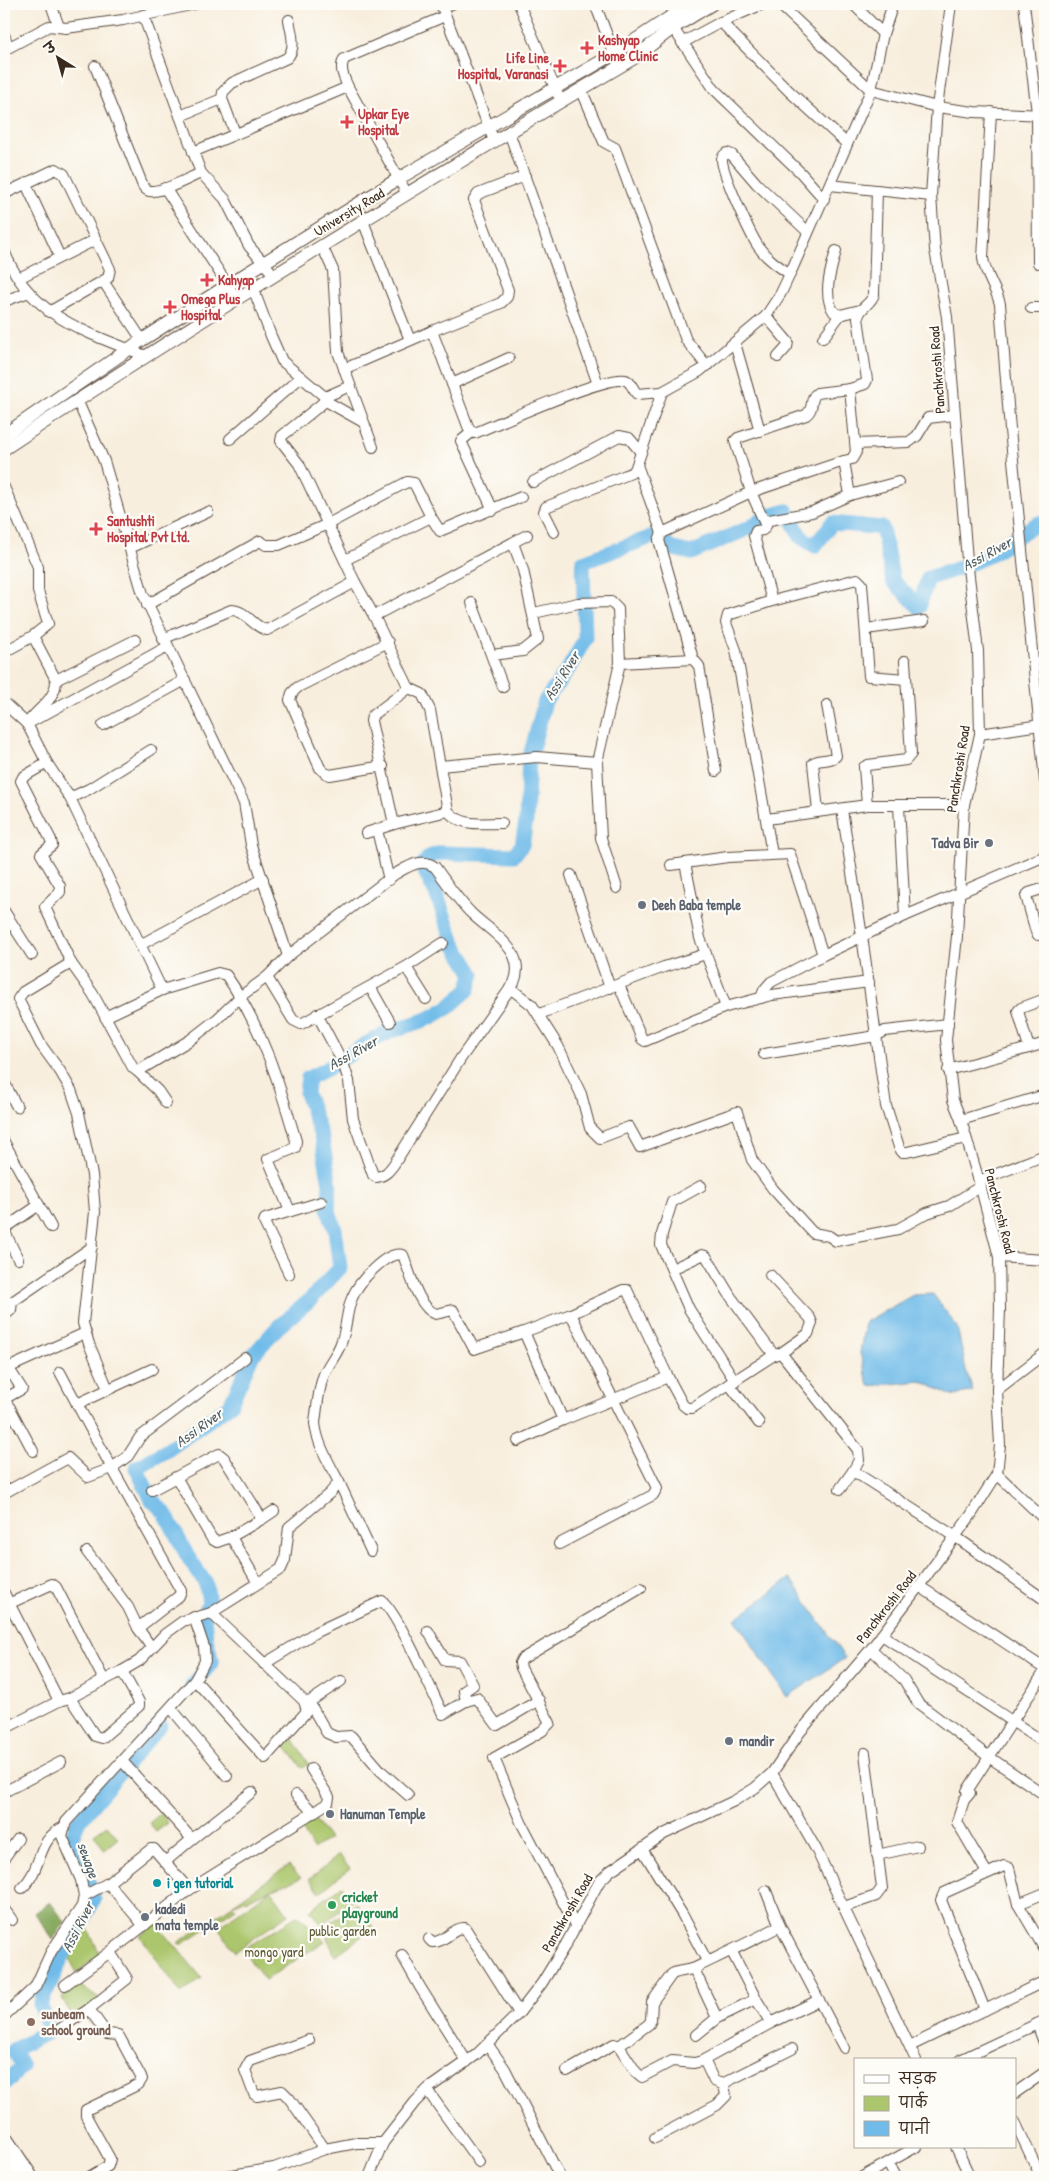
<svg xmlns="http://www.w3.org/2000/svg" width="1049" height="2181" font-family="'Patrick Hand','Playpen Sans Deva',sans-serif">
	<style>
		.green { fill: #abc66c; stroke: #737845 }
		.forest { fill: #88ab60; stroke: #626a3f }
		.water { fill: #70bbe9; stroke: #567284 }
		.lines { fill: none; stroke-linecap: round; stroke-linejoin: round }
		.stream { stroke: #70bbe9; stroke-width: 2.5 }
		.river { stroke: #70bbe9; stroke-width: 15 }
		.minor-casing { stroke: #57473b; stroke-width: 12 }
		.major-casing { stroke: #57473b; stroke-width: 14 }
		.minor { stroke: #fff; stroke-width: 10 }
		.major { stroke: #fff; stroke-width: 12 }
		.health-dot { fill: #e0444e; stroke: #fdfcf7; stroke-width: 2 }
		.worship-dot { fill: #6b7280; stroke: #fdfcf7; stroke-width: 2 }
		.culture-dot { fill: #0f9aa8; stroke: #fdfcf7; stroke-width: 2 }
		.leisure-dot { fill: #2e9e5b; stroke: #fdfcf7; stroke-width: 2 }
		.education-dot { fill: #8d6e63; stroke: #fdfcf7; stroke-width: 2 }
		.labels { text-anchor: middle; stroke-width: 4.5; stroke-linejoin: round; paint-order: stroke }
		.health-label { font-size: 14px; font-weight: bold; fill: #be3a42; stroke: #fdfcf7; text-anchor: start }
		.street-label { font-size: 14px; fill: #3b2a1e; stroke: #fdfcf7 }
		.worship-label { font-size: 14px; font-weight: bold; fill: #5b616d; stroke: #fdfcf7; text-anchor: start }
		.culture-label { font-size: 14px; font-weight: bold; fill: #0d838f; stroke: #fdfcf7; text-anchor: start }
		.leisure-label { font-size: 14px; font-weight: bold; fill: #27864d; stroke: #fdfcf7; text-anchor: start }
		.park-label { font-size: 14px; fill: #5d5935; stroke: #fdfcf7 }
		.education-label { font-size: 14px; font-weight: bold; fill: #785e54; stroke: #fdfcf7; text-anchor: start }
		.water-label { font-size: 15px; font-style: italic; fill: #4e5d65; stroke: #fdfcf7 }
	</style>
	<rect width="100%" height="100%" fill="#fdfcf7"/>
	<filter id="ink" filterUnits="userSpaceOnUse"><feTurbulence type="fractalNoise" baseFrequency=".02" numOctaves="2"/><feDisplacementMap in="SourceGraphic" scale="10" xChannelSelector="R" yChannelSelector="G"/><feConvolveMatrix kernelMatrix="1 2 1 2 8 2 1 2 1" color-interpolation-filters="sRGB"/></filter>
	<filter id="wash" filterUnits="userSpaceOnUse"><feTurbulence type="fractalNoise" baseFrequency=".0096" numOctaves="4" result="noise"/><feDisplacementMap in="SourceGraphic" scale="20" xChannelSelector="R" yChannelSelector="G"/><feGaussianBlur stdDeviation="1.12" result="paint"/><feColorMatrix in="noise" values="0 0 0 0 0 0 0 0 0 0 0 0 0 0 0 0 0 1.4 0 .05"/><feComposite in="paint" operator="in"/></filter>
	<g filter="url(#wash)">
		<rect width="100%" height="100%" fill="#f8eedd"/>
		<!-- green -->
		<g class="green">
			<path d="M291 1735 309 1764 303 1768 283 1744Z"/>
			<path d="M161 1813 168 1823 156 1832 149 1823Z"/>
			<path d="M313 1817 329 1839 313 1849 300 1825Z"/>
			<path d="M107 1825 118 1838 104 1850 94 1834Z"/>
			<path d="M339 1855 350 1868 320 1892 309 1879Z"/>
			<path d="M289 1865 301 1878 232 1905Z"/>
			<path d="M342 1886 353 1900 322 1925 310 1910Z"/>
			<path d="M271 1890 288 1914 235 1952 218 1927Z"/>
			<path d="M357 1903 374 1927 335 1956 323 1928Z"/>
			<path d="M231 1906 236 1908 181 1945 178 1943Z"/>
			<path d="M298 1915 325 1941 265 1980 242 1950Z"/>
			<path d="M85 1923 100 1954 77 1973 68 1956Z"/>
			<path d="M156 1923 202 1978 181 1993 140 1936Z"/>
			<path d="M78 1984 99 1999 73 2018 62 1998Z"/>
		</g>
		<!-- forest -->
		<path class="forest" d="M50 1902 65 1922 53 1940 35 1913Z"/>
		<!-- water -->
		<g class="water">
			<path d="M933 1294 957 1327 966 1370 973 1391 952 1396 921 1381 869 1386 860 1353 865 1322 913 1295Z"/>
			<path d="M790 1578 845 1658 787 1697 735 1619Z"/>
		</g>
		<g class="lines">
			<!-- stream -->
			<path class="stream" d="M35 1996 73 1928"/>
			<!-- river -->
			<g class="river">
				<path d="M192 1686 212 1662 206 1639 204 1616 209 1602 206 1584 188 1557 165 1513 152 1500 136 1468 166 1451 230 1405 252 1356 278 1327 310 1300 340 1268 335 1229 328 1208 330 1185 322 1139 306 1093 308 1078 327 1069 364 1045 389 1032 430 1018 449 1007 468 990 473 974 454 943 437 896 422 866 429 857 440 853 514 855 522 845 526 821 529 760 545 701 569 668 585 639 583 562 660 534 669 548 691 553 749 528 766 517 787 511 801 537 815 546 832 523 882 528 893 581 919 607 928 578C953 571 976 563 999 549 1014 540 1028 526 1045 521"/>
				<path d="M4 2085 22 2067 13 2050 50 2031 40 2005 68 1945 94 1900 86 1875 70 1843 78 1822 160 1725"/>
			</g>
		</g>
	</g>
	<g filter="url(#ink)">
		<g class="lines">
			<defs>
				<g id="minor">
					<path d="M51 4 59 27"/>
					<path d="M441 4 494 141"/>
					<path d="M519 4 558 95"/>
					<path d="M595 4 617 61"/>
					<path d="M779 4 871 90 937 107 974 112 1045 115"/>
					<path d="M853 4 883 34"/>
					<path d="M1024 4 1037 113 1038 263"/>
					<path d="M442 7 452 4"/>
					<path d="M143 15 201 173"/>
					<path d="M721 22 789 91 846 143"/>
					<path d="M673 28 714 89 801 173 824 199"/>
					<path d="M4 35 9 47"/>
					<path d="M682 43 721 22 763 4"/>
					<path d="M4 50 49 26 66 28 123 20 195 4"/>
					<path d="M95 66 143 186C145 189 148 192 153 191 168 190 187 179 201 173L225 199 249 246 274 275"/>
					<path d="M581 89 604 142 615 148 686 340 707 366"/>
					<path d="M991 112 983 258C985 275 996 288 1000 304L1010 430 1045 781"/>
					<path d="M180 116 222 99"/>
					<path d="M509 132 598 384"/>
					<path d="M235 133 222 99 223 92 232 83 287 58C297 48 291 32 289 20"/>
					<path d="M193 152 348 87"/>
					<path d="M26 184 60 257"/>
					<path d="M830 185 931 196"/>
					<path d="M165 188 236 298"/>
					<path d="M4 194 56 169 64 174 110 269 108 278 49 312"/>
					<path d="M407 194 348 87C344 77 339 69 344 59L445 16"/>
					<path d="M363 221 410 340"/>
					<path d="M322 246 333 270 338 352 373 447"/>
					<path d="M4 250C28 316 86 332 146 356"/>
					<path d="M836 251C831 269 822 295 834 312L840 315 860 310"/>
					<path d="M790 274C778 266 766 258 758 246 750 234 721 171 722 159 723 155 724 155 727 153L732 155 757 184 808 232"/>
					<path d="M19 278 95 240"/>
					<path d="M103 281 142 340"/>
					<path d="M253 288 271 336 282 361 325 397 324 402 282 436 281 441 299 464 355 582 374 616 409 688 372 716 371 721 394 824"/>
					<path d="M4 301 29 292"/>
					<path d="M1031 308H1045"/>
					<path d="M766 316 788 342 787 347 778 357"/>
					<path d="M823 338 840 315"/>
					<path d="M735 343 760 431"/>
					<path d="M344 369 432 331"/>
					<path d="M452 384 509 358"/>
					<path d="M325 397 350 386"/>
					<path d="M324 400 363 422"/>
					<path d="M472 432 469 429 432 331 501 303 507 297 508 290 474 200 478 194 525 176"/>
					<path d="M230 439 301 377"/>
					<path d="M856 444 909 442 917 436 928 418 954 415"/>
					<path d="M637 465 662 533"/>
					<path d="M533 482 619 436 629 438 640 451"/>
					<path d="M4 487 38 567V591L48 624 33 636 56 680C56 701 36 709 27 724L47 763 70 798 162 990"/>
					<path d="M850 495 844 461 852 459 856 452 850 389"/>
					<path d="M493 510 461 441 472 432 475 433C502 422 603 376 625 380 631 381 633 390 637 394L662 392 700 371 766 316 781 293 790 274 871 90 883 34 893 4"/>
					<path d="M764 521 812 512 850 495 898 482"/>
					<path d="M554 532 544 512 546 507 631 473 635 470 662 392"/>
					<path d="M130 548 208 512"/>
					<path d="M345 560 431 517"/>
					<path d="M772 601 754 536 756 531 763 530 766 526 751 492 735 441 738 438 806 415C815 409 809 398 817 393L850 389 865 384 867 380 858 318C859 307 871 305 874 294L877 190"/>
					<path d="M472 603 503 687"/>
					<path d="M147 605 260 541 266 545H279L328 524 407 482 414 483 431 517 440 531 521 497"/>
					<path d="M534 613 578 603 611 602 618 609 620 663 693 659 699 666 716 771"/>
					<path d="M374 616 527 535"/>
					<path d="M866 629 924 621"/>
					<path d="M163 639 231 610C247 610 252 627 267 630L355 582"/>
					<path d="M4 652 33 636"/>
					<path d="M492 655 523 651 538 639 523 570 513 543"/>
					<path d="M693 659 659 540 662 533 751 492 844 461"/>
					<path d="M56 680 135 640"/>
					<path d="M409 688 422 694 430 710 448 811C461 827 482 823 502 823"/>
					<path d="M4 703 27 724 167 647"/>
					<path d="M103 725 185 680"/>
					<path d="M980 734 1040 725 1044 727"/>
					<path d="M47 763 23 777 21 781 51 840 52 845 41 854 60 886V892L45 907 71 963 93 994 133 1068 137 1071 140 1070 190 1040 217 1019 241 996 267 977 288 956 251 845 244 803 143 594 104 461 77 400"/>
					<path d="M383 766 330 775 325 773 320 768 290 700 292 693 298 687 388 642"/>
					<path d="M440 766 537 757 597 762"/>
					<path d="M70 798 89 789 151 750"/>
					<path d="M867 805 864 767 868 765 906 760 911 754 905 661"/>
					<path d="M899 806 905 916"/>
					<path d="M842 810 862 936 886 1106 899 1147 902 1152H907L966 1138"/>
					<path d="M818 811 813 763C820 758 830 762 836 756L827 705"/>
					<path d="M767 819 867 805H964"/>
					<path d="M377 830 389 880"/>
					<path d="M366 833 394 824 448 811"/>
					<path d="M772 854 736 650 726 623 728 615 772 601 857 579 862 584 869 676 906 679"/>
					<path d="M685 863 700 938 726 1007"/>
					<path d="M671 865 728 857 790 854 823 955"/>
					<path d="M571 875 610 988"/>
					<path d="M617 888 601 838 597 762 620 663"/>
					<path d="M1045 888 1029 893 1026 896 1036 932 1038 935 1045 934"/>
					<path d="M4 911 32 955"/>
					<path d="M140 945 263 879"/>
					<path d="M288 956 395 874C408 867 421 857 435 867 446 882 457 899 471 913 489 931 528 950 514 983L461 1058 394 1164C389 1171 385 1176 376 1177L373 1175 353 1119 349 1081 343 1063 317 1014"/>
					<path d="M71 963 23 992 18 999 41 1045 60 1071 71 1090 79 1113 92 1175 95 1212 83 1323 89 1344 108 1389"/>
					<path d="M406 967 426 999"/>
					<path d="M267 977 293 1020 301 1024 406 967 443 943"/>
					<path d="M619 985 642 1039 645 1041 726 1007 772 995 869 982"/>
					<path d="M370 987 390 1022"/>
					<path d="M510 988 532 1005 558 1046 581 1094 590 1128 600 1138 629 1127 640 1147 737 1112 752 1160 773 1189 813 1233 829 1236 836 1241 898 1229 927 1213 949 1206 981 1186"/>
					<path d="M761 998 764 990 771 982 823 955 905 916 1045 856"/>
					<path d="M542 1013 664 967 706 954"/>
					<path d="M105 1017 162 990 218 973 226 975C261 1025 279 1082 296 1141L295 1148 268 1159 290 1211"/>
					<path d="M1029 1048 1045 1043"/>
					<path d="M764 1054 876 1036 885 1031 948 1024"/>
					<path d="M948 1070 1029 1048 1018 1011 1021 1008 1045 999"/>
					<path d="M137 1071 158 1091 166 1103"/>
					<path d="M4 1082 17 1107"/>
					<path d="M961 1120 1045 1095"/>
					<path d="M4 1142 51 1227"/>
					<path d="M979 1181 1045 1155"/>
					<path d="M701 1186 672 1202 662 1234 661 1245 689 1309 735 1381"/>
					<path d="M4 1229 39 1205"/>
					<path d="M4 1230 18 1259"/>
					<path d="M999 1257 1045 1260"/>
					<path d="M672 1269 702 1255 706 1256 731 1297 774 1355"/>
					<path d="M289 1274 264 1222 265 1219 321 1202"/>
					<path d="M770 1275 810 1318 812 1323 808 1334 781 1353"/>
					<path d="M4 1316 11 1310 12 1302 92 1247"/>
					<path d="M524 1332 571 1314 623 1290H627L668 1377"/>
					<path d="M4 1361 22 1389 4 1399 10 1408 4 1411"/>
					<path d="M8 1368 85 1333"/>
					<path d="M60 1372 77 1404"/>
					<path d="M729 1384 759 1423"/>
					<path d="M997 1390 1045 1353"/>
					<path d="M10 1408 33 1451"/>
					<path d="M518 1441 563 1420"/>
					<path d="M997 1474 1045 1520"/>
					<path d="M176 1477 212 1539 217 1542 231 1537 258 1583"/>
					<path d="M339 1482 371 1551"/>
					<path d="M840 1489 853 1471"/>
					<path d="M152 1490 219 1454 224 1458 262 1519 274 1511"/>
					<path d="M4 1493 68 1458 88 1477 112 1468 77 1404 152 1369"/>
					<path d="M231 1537 262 1519"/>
					<path d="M559 1544 653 1495 657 1488 571 1314"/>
					<path d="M87 1552 128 1607 138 1628 151 1647"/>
					<path d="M919 1586 1045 1669"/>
					<path d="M4 1593 59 1701"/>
					<path d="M4 1606 52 1584 56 1587 104 1680"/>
					<path d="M211 1613 281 1569 285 1560 289 1527 330 1493 339 1482C329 1463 317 1444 315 1423 317 1408 318 1392 323 1377 327 1365 337 1355 341 1343 347 1328 346 1312 352 1298 358 1283 386 1250 403 1255 410 1272 418 1308 436 1314L453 1310 474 1349 524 1332 563 1420 668 1377 683 1405 687 1408H692L774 1355 781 1353 858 1450 859 1460 853 1471 956 1537 1045 1600"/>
					<path d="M138 1628 179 1596 181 1591 112 1468 128 1456 140 1437 245 1358"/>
					<path d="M428 1631 445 1660 460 1661 473 1685 464 1691 466 1701"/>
					<path d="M882 1635 1045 1743"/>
					<path d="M871 1649 904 1680 918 1703 989 1757 1045 1795"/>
					<path d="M264 1664 316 1632 382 1601C398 1613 432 1692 443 1714L466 1701 477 1698 497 1725 539 1700"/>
					<path d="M70 1698 95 1736 102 1738 139 1706V1702L122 1671"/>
					<path d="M309 1702 327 1733 336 1737 351 1736 381 1771 408 1795"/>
					<path d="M306 1704 341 1681"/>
					<path d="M171 1708 227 1776"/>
					<path d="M4 1729 59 1701 70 1698 122 1671 139 1661 165 1634 183 1621 211 1613 304 1701 307 1711 265 1758 195 1680"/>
					<path d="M123 1762 192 1839 252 1792"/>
					<path d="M772 1773 816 1849 916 2060"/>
					<path d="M967 1791 1045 1671"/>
					<path d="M4 1792 61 1762"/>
					<path d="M970 1793 964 1800 957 1822 987 1873"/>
					<path d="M296 1795 314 1813"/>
					<path d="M642 1849 682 1914 707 1961"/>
					<path d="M877 1855 918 1846"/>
					<path d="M4 1858 18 1839"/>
					<path d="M165 1862 192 1839"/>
					<path d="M108 1883 144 1926"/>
					<path d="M22 1888C43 1869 36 1839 64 1827"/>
					<path d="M766 1891 780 1926 844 2048"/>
					<path d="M1045 1893 1018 1904 1045 1950"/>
					<path d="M84 1896 108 1883 151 1849H154L189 1890"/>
					<path d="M844 1907 876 1896 882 1888 865 1753"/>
					<path d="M4 1909 12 1920"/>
					<path d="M576 1927 521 1822 494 1758 542 1731 550 1723 521 1668 520 1663 522 1659 641 1588"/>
					<path d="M429 1939 432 1942C445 1943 453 1927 465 1928L519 2013"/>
					<path d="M732 1952 756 1999 771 2023"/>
					<path d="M402 1955 420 1987 467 2062"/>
					<path d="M694 1969 717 2018"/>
					<path d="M65 1985 110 1952"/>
					<path d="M985 2010 941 1900 944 1893 1004 1866 1009 1868 1018 1904"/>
					<path d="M4 2016 35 1987 51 1952 82 1906 84 1896 81 1880 62 1836 66 1822 195 1680 205 1661 204 1647 194 1617"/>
					<path d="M1045 2020 1037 2024 1045 2045"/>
					<path d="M60 2029 89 2009"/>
					<path d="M696 2035 717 2018 756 1999"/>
					<path d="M309 2040 250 2061 245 2070 254 2094 257 2096 282 2091 289 2098 325 2149"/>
					<path d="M488 2045 505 2069 560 2177"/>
					<path d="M619 2046 649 2024 651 2020 652 2002 672 1974C680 1970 688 1971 695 1968 724 1954 752 1941 780 1926"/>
					<path d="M910 2046 1045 1981"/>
					<path d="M704 2060 714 2081 722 2084 792 2049"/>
					<path d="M960 2060 1037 2024"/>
					<path d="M567 2071 614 2044 619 2046 636 2072 642 2077 672 2061 694 2063 702 2061 771 2023 819 2000"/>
					<path d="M427 2090 479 2162"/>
					<path d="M1015 2093 1045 2072"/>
					<path d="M1015 2122 1041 2177"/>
					<path d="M655 2138 717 2105 726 2096 724 2084"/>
					<path d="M956 2147 970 2177"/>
					<path d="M888 2163 895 2177"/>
					<path d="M89 2177 108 2166 110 2159 86 2116V2110L139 2084 142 2079 120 2038 118 2035 107 2034 89 2009 127 1979 110 1952 189 1890 328 1803 329 1797 311 1769"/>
					<path d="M219 2177 274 2168 325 2149 356 2143H383"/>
					<path d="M369 2177 383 2143 415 2102 429 2088 476 2055 519 2013 542 1983 566 1944 599 1882 610 1871 664 1834 734 1801 755 1788 772 1773 800 1732 871 1649 919 1586 971 1515 997 1474 1000 1445 997 1390 1000 1309 999 1257 979 1181 961 1120 953 1100 946 1040 957 936 964 805 980 734 978 651 967 560 947 317 935 250 931 196 937 107 951 4"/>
					<path d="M862 2177 916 2147"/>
				</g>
				<g id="major">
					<path d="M4 435 142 340 228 285 398 179 614 54 690 4"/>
					<path d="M4 449C210 312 421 184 634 58L673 28 712 4"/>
					<path d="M4 2135 32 2177"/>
					<path d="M4 2154 19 2177"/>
				</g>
			</defs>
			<!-- minor casing -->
			<use href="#minor" class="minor-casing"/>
			<!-- major casing -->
			<use href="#major" class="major-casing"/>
			<!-- minor -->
			<use href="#minor" class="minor"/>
			<!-- major -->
			<use href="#major" class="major"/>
		</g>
	</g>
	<!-- markers -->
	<g class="health-dot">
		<path d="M584.5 40.5h5v5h5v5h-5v5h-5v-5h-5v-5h5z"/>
		<path d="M557.5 58.5h5v5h5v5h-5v5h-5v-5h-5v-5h5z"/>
		<path d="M344.5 114.5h5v5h5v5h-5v5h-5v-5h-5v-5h5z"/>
		<path d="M204.5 272.5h5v5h5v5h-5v5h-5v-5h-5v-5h5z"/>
		<path d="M167.5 299.5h5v5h5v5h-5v5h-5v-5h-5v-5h5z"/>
		<path d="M93.5 521.5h5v5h5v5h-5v5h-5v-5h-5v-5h5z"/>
	</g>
	<g class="worship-dot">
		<circle cx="989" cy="843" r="5"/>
		<circle cx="642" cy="905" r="5"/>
		<circle cx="729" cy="1741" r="5"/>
		<circle cx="330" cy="1814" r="5"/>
		<circle cx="145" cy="1917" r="5"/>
	</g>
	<circle class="culture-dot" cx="157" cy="1883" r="5"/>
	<circle class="leisure-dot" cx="332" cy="1905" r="5"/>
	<circle class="education-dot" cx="31" cy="2022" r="5"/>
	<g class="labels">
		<!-- health labels -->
		<g class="health-label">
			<text x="598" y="45">Kashyap<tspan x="598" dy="16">Home Clinic</tspan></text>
			<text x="549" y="63" text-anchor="end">Life Line<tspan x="549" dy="16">Hospital, Varanasi</tspan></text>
			<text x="358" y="119">Upkar Eye<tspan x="358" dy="16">Hospital</tspan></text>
			<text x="218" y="285">Kahyap</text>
			<text x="181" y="304">Omega Plus<tspan x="181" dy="16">Hospital</tspan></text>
			<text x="107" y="526">Santushti<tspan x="107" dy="16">Hospital Pvt Ltd.</tspan></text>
		</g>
		<!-- street labels -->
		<g class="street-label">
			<text transform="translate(349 212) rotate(-31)" y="5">University Road</text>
			<text transform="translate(937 370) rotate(-94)" y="5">Panchkroshi Road</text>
			<text transform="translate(958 769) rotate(-81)" y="5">Panchkroshi Road</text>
			<text transform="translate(1000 1211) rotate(76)" y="5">Panchkroshi Road</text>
			<text transform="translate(886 1607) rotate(-52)" y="5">Panchkroshi Road</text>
			<text transform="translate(567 1913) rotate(-60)" y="5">Panchkroshi Road</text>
		</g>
		<!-- worship labels -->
		<g class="worship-label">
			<text x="979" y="848" text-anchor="end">Tadva Bir</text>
			<text x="652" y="910">Deeh Baba temple</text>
			<text x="739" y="1746">mandir</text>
			<text x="340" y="1819">Hanuman Temple</text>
			<text x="155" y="1914">kadedi<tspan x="155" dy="16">mata temple</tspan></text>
		</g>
		<!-- culture labels -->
		<g class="culture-label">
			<text x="167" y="1888">i gen tutorial</text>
		</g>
		<!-- leisure labels -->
		<g class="leisure-label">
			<text x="342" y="1902">cricket<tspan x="342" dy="16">playground</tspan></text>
		</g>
		<!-- park labels -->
		<g class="park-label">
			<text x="343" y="1936">public garden</text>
			<text x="274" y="1957">mongo yard</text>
		</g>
		<!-- education labels -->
		<g class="education-label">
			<text x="41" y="2019">sunbeam<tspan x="41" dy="16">school ground</tspan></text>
		</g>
		<!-- water labels -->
		<g class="water-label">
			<text transform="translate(987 554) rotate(-29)" y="5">Assi River</text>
			<text transform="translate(562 676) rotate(-58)" y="5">Assi River</text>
			<text transform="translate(353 1053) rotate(-29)" y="5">Assi River</text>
			<text transform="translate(199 1428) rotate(-36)" y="5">Assi River</text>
			<text transform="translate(88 1860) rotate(70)" y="5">sewage</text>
			<text transform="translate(78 1927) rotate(-63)" y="5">Assi River</text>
		</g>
	</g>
	<!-- margin -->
	<rect width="1049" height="2181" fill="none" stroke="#fdfcf7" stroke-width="20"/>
	<!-- legend -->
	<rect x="854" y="2058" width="162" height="90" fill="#fdfcf7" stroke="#afa8a0"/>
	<rect x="864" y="2075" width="25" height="8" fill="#ffffff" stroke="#afa8a0"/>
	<text x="899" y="2084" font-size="15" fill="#3b2a1e">सड़क</text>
	<rect x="864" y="2096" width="25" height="15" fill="#abc66c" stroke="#afa8a0"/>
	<text x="899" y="2108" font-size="15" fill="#3b2a1e">पार्क</text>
	<rect x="864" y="2121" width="25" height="15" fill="#70bbe9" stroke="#afa8a0"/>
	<text x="899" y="2134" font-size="15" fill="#3b2a1e">पानी</text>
	<!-- north arrow -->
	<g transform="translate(58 58) rotate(323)" stroke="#fdfcf7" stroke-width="4" paint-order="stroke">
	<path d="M0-4L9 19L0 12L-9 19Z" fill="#3b2a1e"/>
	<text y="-8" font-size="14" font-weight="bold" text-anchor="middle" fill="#3b2a1e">उ</text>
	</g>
</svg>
